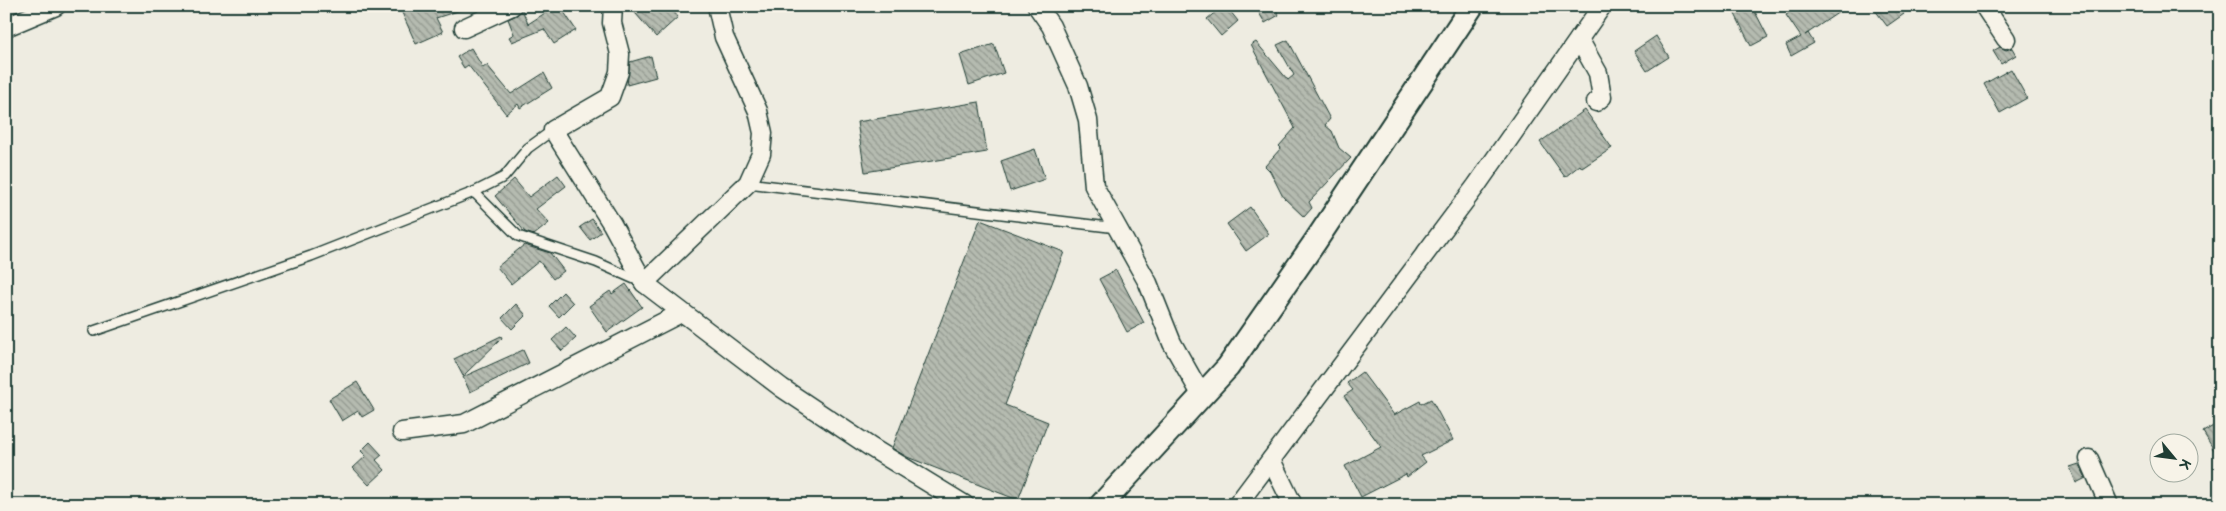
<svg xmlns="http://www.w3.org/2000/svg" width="2226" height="511" font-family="'Balsamiq Sans',sans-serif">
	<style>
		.building { fill: url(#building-back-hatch); stroke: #1f3d34 }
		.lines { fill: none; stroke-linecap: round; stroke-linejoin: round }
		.service-casing { stroke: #1f3d34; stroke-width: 12 }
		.minor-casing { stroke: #1f3d34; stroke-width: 21 }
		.tertiary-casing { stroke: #1f3d34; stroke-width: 26 }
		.service { stroke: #f7f3e8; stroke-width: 9 }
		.minor { stroke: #f7f3e8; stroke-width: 18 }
		.tertiary { stroke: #f7f3e8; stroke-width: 22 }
	</style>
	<defs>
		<pattern id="building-back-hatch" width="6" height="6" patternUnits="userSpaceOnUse" patternTransform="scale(1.25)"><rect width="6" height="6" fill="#b5bbb0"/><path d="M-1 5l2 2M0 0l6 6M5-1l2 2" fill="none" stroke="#939990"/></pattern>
	</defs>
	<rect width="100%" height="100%" fill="#eeece1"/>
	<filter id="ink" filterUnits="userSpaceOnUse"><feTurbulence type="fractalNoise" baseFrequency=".02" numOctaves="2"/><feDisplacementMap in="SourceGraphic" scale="10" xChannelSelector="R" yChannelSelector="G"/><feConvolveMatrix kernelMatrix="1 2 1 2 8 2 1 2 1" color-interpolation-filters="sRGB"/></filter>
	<g filter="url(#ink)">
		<!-- building -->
		<g class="building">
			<path d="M399 6H464V9L436 18 443 32 416 44Z"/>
			<path d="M556 6H560L576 30 554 44 544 29 512 42 509 37 514 34 508 19 517 15 522 9 528 24Z"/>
			<path d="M629 6H669L678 17 656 37Z"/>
			<path d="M1223 6H1226L1238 21 1221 36 1207 19Z"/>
			<path d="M1255 6H1274L1279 15 1265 23Z"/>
			<path d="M1731 6H1752L1768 37 1751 46Z"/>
			<path d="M1799 6H1848L1805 35 1808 33 1814 43 1791 56 1786 45 1801 37 1786 15Z"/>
			<path d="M1872 6H1898L1904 14 1887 26Z"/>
			<path d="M1656 36 1669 57 1647 71 1634 51Z"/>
			<path d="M1288 40 1330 119 1325 125 1332 131 1339 148 1351 158 1309 202 1312 208 1304 217 1283 197 1270 171 1265 166 1281 148 1279 146 1295 128 1251 45 1256 42 1288 80 1294 75 1277 45Z"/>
			<path d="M994 44 1004 73 969 85 960 55Z"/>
			<path d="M2000 47 2006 50 2012 48 2016 55 2001 64 1993 51Z"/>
			<path d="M471 48 483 68 487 65 511 94 544 73 552 88 520 108 518 104 506 114 468 65 464 68 457 57Z"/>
			<path d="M651 56 656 77 627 85 630 62Z"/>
			<path d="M2011 69 2027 98 2000 113 1984 84Z"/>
			<path d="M979 102 987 152 865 172 857 122Z"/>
			<path d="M1585 110 1612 148 1582 168 1580 165 1565 177 1540 142Z"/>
			<path d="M1035 149 1045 179 1010 191 1001 161Z"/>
			<path d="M558 175 566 186 536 209 549 223 534 235 525 232 495 196 514 179 529 197Z"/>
			<path d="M1250 207 1269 234 1246 251 1227 224Z"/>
			<path d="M592 219 601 232 590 240 580 227Z"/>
			<path d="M980 220 1064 252 1005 405 1048 422 1018 500 907 457 892 448Z"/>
			<path d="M524 245 550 253 564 271 553 279 539 261 511 284 497 267Z"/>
			<path d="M1116 270 1144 323 1127 332 1099 279Z"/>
			<path d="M626 284 642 307 607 332 589 306 610 291 612 294Z"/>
			<path d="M563 292 573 303 559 317 549 306Z"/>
			<path d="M516 304 526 315 512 329 502 318Z"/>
			<path d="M566 327 576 338 562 351 552 340Z"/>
			<path d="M501 336 502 338 463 376 454 359Z"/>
			<path d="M523 350 529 363 470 392 463 377Z"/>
			<path d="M1362 372 1394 415 1420 401 1421 404 1431 399 1453 440 1421 456 1426 462 1407 477 1406 474 1361 497 1345 466 1381 447 1344 396 1353 390 1347 383Z"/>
			<path d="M357 382 374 410 362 417 358 411 342 421 329 399Z"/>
			<path d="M2220 422V460L2203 432Z"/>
			<path d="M370 442 382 455 376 460 385 470 369 485 353 468 366 456 361 451Z"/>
			<path d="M2079 464 2086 478 2076 483 2070 467Z"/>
		</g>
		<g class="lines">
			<defs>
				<g id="service">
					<path d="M748 183 1117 228"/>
					<path d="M474 192 518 236 596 262 641 282"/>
					<path d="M94 331 311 256 474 192 504 177 528 148 553 130"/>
				</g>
				<g id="minor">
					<path d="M613 6 612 23 620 54 619 72 610 97 553 130 612 224 644 283 782 388 872 448 965 505"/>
					<path d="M1037 6 1051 26 1078 86 1088 120 1094 186 1148 283 1172 343 1202 396"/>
					<path d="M1984 6 2006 39"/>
					<path d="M6 27 56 6"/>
					<path d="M464 28 512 6"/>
					<path d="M1579 39 1598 73 1602 97 1596 102"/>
					<path d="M644 283 748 183 761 154 763 133 758 111 724 37 717 6"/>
					<path d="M402 432 464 424 681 313"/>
					<path d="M2089 459 2109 505"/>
					<path d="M1271 460 1293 505"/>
					<path d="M1237 505 1476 186 1602 6"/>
				</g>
				<path id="tertiary" d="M1101 505 1228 367 1315 242 1472 6"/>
			</defs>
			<!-- service casing -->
			<use href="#service" class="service-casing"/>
			<!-- minor casing -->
			<use href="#minor" class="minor-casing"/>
			<!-- tertiary casing -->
			<use href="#tertiary" class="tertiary-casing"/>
			<!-- service -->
			<use href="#service" class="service"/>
			<!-- minor -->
			<use href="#minor" class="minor"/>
			<!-- tertiary -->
			<use href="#tertiary" class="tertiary"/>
		</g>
	</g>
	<!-- margin -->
	<rect width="2226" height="511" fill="none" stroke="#f7f3e8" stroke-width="25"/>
	<rect x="12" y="12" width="2201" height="486" fill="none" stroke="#1f3d34" stroke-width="2" filter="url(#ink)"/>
	<!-- north arrow -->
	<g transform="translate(2174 458) rotate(119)"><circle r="24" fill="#f7f3e8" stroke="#a1aaa0"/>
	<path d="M0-4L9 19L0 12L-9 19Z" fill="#1f3d34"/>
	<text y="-8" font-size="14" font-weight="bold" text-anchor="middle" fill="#1f3d34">K</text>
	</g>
</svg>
